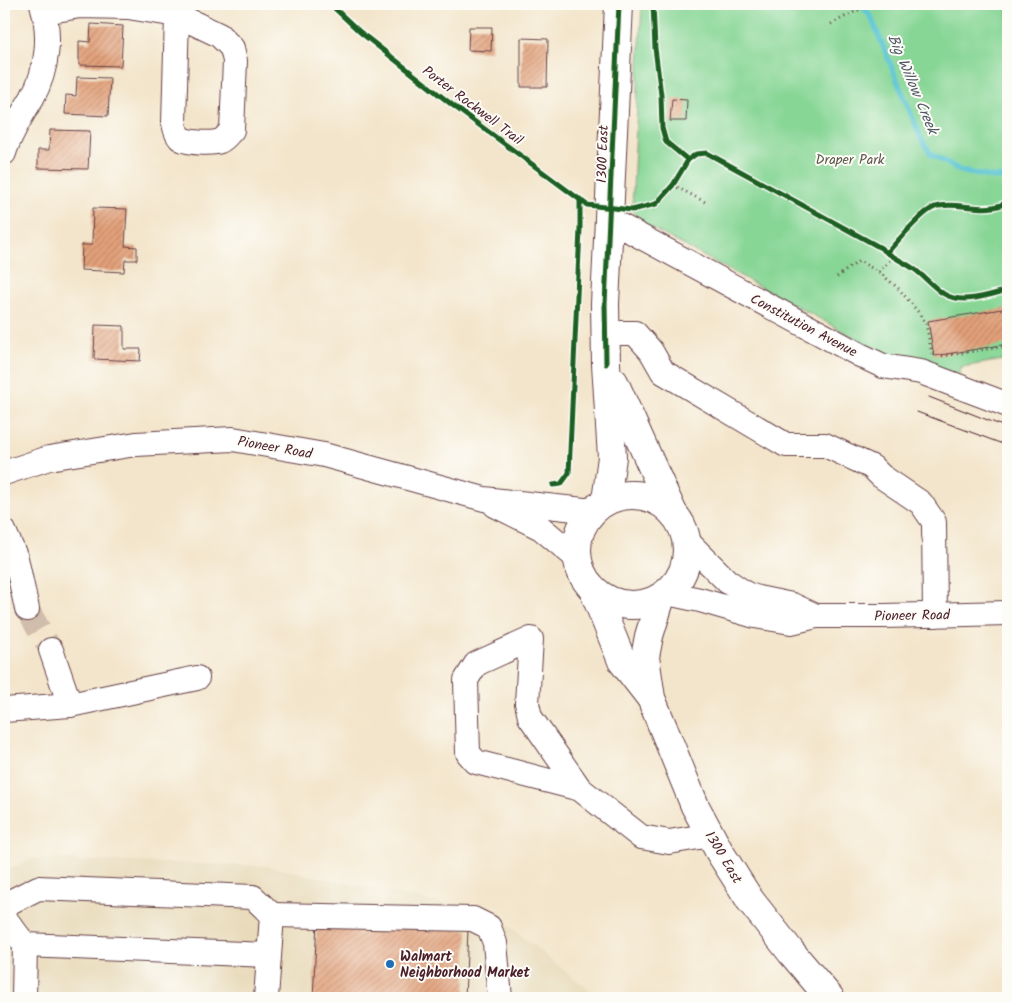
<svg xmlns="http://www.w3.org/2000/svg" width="1012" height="1002" font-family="Kalam,sans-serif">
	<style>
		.built { fill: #e8daba }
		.park { fill: #87d695; stroke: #687a60 }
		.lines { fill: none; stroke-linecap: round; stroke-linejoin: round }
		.stream { stroke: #58c4d3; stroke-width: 5.5 }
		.building { fill: url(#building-hatch) }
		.minor-tunnel { stroke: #d1bdab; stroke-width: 24; stroke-dasharray: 24 12; stroke-linecap: butt }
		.minor-casing { stroke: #633d43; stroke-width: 26 }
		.major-casing { stroke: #633d43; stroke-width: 30 }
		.path { stroke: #633d43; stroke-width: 3; stroke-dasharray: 1 4; stroke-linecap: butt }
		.minor { stroke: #fff; stroke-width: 24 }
		.major { stroke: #fff; stroke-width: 28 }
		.tram { stroke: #4a1f2b; stroke-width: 1 }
		.cycleway-casing { stroke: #fdfcf7; stroke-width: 8 }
		.cycleway { stroke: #1b5e20; stroke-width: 5 }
		.poi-dot { fill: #1f6fb2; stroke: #fdfcf7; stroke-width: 2 }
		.labels { text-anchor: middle; stroke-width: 4; stroke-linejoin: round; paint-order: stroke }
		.street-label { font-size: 14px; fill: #4a1f2b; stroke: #fdfcf7 }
		.park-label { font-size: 14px; fill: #5c564b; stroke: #fdfcf7 }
		.poi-label { font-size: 14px; font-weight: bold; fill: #4a1f2b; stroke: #fdfcf7; text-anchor: start }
		.water-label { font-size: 15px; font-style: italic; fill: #4f5966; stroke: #fdfcf7 }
	</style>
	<defs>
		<pattern id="building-hatch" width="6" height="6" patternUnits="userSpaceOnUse" patternTransform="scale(1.25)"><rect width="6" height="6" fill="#e3a17a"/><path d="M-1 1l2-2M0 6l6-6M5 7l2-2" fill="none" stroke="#ba8364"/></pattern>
	</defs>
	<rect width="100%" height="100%" fill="#fdfcf7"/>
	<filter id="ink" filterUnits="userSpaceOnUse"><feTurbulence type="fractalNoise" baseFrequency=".02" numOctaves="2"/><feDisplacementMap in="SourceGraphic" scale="10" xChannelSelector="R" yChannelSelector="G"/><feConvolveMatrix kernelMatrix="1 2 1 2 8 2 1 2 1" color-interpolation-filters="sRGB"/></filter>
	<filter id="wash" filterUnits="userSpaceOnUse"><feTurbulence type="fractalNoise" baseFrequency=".0096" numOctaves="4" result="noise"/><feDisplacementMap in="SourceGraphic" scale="20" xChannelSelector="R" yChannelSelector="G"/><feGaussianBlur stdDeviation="1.12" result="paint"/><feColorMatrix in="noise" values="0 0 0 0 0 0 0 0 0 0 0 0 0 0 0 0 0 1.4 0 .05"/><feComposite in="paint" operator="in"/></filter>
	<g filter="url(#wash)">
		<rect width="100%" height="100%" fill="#f3e5cb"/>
		<!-- built -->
		<path class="built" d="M32 859 268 866 496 916 599 998H4V871Z"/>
		<!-- park -->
		<path class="park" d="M642 4H1008V359L961 367 960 374 887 355 642 223 632 210Z"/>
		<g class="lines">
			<!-- stream -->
			<path class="stream" d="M861 4 871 17 921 138 931 154 961 171 995 178 1008 177"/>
		</g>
		<g id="blocks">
			<!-- building -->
			<g class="building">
				<path d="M91 24 123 26 121 66 79 65V41L90 42Z"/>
				<path d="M469 27H492L491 51 468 50Z"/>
				<path d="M521 38 548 39 547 87H521Z"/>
				<path d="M77 77 110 78 108 116 65 114 66 95 76 96Z"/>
				<path d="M672 99 687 100 686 121H670Z"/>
				<path d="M50 130 90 131 88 169 38 168V150H49Z"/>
				<path d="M93 208 127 209 125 246 137 247V260H125L124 272 81 270 82 245H92Z"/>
				<path d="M1008 308V344L934 356 928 321Z"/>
				<path d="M95 325 124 326V349H141L140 361 94 359Z"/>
				<path d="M317 922 468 930 465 998H313Z"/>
			</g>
		</g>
	</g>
	<g filter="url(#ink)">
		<use href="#blocks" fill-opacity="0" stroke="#633d43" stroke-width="1"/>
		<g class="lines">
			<!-- minor-tunnel -->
			<path class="minor-tunnel" d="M27 609 51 650"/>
			<defs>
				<g id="minor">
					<path d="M44 12 80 6 128 7 177 15 219 35 232 48 235 61 232 130C228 134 225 139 220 141 213 144 185 143 180 138 176 134 175 128 174 123L177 15"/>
					<path d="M4 153C10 133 22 115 32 98 48 69 51 35 42 4"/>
					<path d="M610 220 860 355 883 366 921 372 1008 405"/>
					<path d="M605 333H635L651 351 663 372 786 445H825L872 467 881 476 921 503 934 522 935 615"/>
					<path d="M4 473 49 458 136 444 233 439 324 455 484 499 593 511"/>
					<path d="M495 505 541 528 578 559"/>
					<path d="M4 531 16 558 27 609"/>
					<path d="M686 540 727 581 746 594 758 598 792 605 816 616"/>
					<path d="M667 593 700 600 755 616 791 622 816 616H884L1008 613"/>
					<path d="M51 650 70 705"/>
					<path d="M4 710 70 705 197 678"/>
					<path d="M580 789 476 762 468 753 466 680 476 664 531 639 527 703 530 717 580 789 641 837 669 842 711 835"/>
					<path d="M4 905 38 888 253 897 272 915 266 998"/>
					<path d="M272 915 473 919 489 927 495 943 500 998"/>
					<path d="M4 917 25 945 24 998"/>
					<path d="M25 945 269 955"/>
				</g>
				<g id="major">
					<path d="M614 382 673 513"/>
					<circle cx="632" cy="550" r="55"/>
					<path d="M606 501 612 457 606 364 605 304 619 4"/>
					<path d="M593 589 622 661 650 697"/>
					<path d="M661 597 649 636 645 657 651 698 695 806 719 851 750 900 791 952 830 998"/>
				</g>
			</defs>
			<!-- minor casing -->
			<use href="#minor" class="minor-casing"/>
			<!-- major casing -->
			<use href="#major" class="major-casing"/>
			<!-- path -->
			<g class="path">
				<path d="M831 24 870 4"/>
				<path d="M673 185 705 202"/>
				<path d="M879 272 892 257"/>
				<path d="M837 277 859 261 879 272 899 289 919 313 926 324 932 354"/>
				<path d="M942 356 1008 346"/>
			</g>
			<!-- minor -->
			<use href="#minor" class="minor"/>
			<!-- major -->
			<use href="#major" class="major"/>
			<!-- tram -->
			<g class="tram">
				<path d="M929 397 1008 428"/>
				<path d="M917 412 1008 446"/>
			</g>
			<defs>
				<g id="cycleway">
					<path d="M330 4 360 32 451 104 587 205 632 210 656 204 673 185 688 160 696 154 707 153 881 248C891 257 903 261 914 269 924 276 933 287 944 294 962 305 989 295 1008 290"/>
					<path d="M653 4 655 48 661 95 662 128 666 142 688 160"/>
					<path d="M887 253C897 242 922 211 935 207 956 200 990 216 1008 201"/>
					<path d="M606 364 605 304 619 4"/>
					<path d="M553 485 561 484 569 473 580 229V199"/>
				</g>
			</defs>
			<!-- cycleway casing -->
			<use href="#cycleway" class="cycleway-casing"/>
			<!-- cycleway -->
			<use href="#cycleway" class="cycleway"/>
		</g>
	</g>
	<!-- markers -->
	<circle class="poi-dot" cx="390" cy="964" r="5"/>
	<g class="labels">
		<!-- street labels -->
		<g class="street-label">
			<text transform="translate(473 105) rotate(37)" y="5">Porter Rockwell Trail</text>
			<text transform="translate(602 154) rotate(-88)" y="5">1300 East</text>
			<text transform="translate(804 325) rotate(28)" y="5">Constitution Avenue</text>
			<text transform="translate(275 447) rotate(10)" y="5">Pioneer Road</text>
			<text transform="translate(912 615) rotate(-1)" y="5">Pioneer Road</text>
			<text transform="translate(724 857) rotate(59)" y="5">1300 East</text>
		</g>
		<!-- park labels -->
		<g class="park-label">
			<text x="850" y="164">Draper Park</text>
		</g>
		<!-- poi labels -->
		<g class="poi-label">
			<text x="400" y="961">Walmart<tspan x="400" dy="16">Neighborhood Market</tspan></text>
		</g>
		<!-- water labels -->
		<g class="water-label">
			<text transform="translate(913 84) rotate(67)" y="5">Big Willow Creek</text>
		</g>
	</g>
	<!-- margin -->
	<rect width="1012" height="1002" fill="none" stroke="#fdfcf7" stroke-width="20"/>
</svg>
